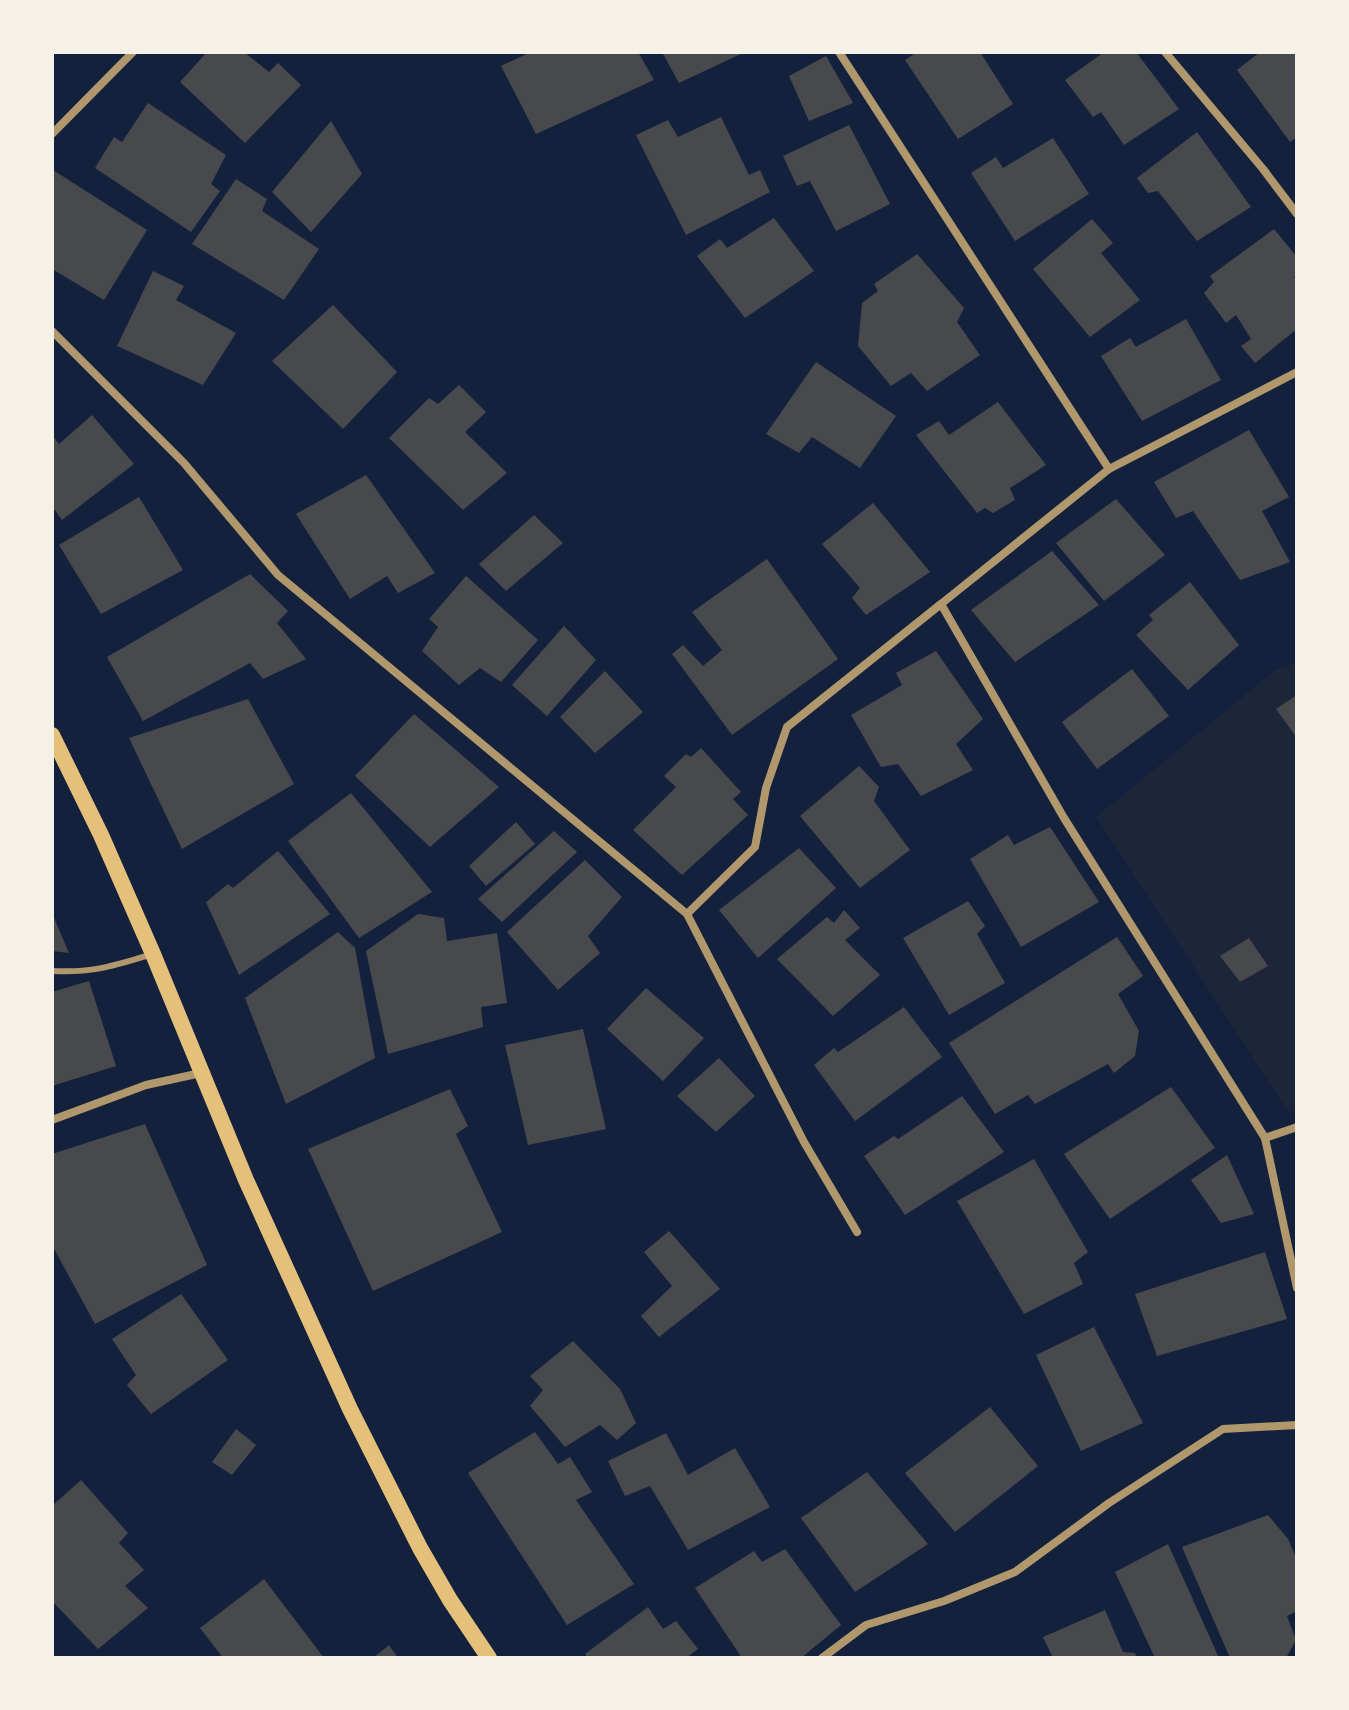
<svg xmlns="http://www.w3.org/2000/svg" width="1349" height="1710" font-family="Karla,sans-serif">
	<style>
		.green { fill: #1d2539 }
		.building { fill: #48494c }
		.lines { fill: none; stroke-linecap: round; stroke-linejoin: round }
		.service { stroke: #b1986c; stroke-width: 6 }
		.minor { stroke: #b1986c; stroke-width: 8 }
		.secondary { stroke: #e5c07b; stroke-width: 16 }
	</style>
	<rect width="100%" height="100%" fill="#14213d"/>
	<!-- green -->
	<path class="green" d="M1297 662V1111L1289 1113 1096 817 1274 671Z"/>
	<!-- building -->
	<g class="building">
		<path d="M207 52H244L269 72 278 63 301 85 245 143 180 82Z"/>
		<path d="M531 52H638L654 80 536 134 501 66Z"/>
		<path d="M662 52H745L679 83Z"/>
		<path d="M917 52H980L1013 104 958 139 905 60Z"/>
		<path d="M1104 52H1136L1179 109 1124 145 1101 112 1093 117 1065 80Z"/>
		<path d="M1260 52H1297V137L1290 142 1237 70Z"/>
		<path d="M826 56 853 103 809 121 789 76Z"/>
		<path d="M148 103 226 155 211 184 220 191 191 232 95 168 114 137 122 142Z"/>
		<path d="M721 117 749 175 760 170 770 192 686 235 636 135 668 120 678 137Z"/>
		<path d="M331 121 362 174 311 232 272 192Z"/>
		<path d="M849 125 890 204 836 231 810 181 797 186 783 156Z"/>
		<path d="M1197 132 1251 207 1197 241 1158 191 1148 193 1137 178Z"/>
		<path d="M1053 138 1089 194 1015 241 971 173 996 157 1003 168Z"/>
		<path d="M53 170 147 230 104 300 52 269Z"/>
		<path d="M236 179 267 199 262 211 319 249 284 300 192 244Z"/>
		<path d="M774 218 814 271 745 318 697 256 720 239 727 248Z"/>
		<path d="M1092 219 1113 243 1101 253 1140 300 1090 337 1033 269Z"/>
		<path d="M1274 229 1297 257V274L1294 277 1297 281V329L1255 363 1241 346 1251 339 1236 315 1226 323 1204 293 1214 282 1210 276Z"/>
		<path d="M917 254 964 308 957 322 980 355 927 391 911 373 891 386 858 346 862 303 878 291 874 284Z"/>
		<path d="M153 271 184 286 176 300 236 333 203 385 117 346Z"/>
		<path d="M333 305 397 372 343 429 272 361Z"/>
		<path d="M1186 319 1221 380 1142 421 1101 356 1130 338 1136 347Z"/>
		<path d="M816 362 896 416 860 468 812 437 799 453 766 434Z"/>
		<path d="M459 385 486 412 465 432 507 473 463 510 389 438 429 398 438 404Z"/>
		<path d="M998 402 1046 465 1010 488 1015 500 993 513 985 508 977 513 916 435 939 421 949 435Z"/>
		<path d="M92 415 134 464 62 520 52 506V435L59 444Z"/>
		<path d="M1249 430 1289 497 1262 511 1290 562 1240 580 1193 511 1176 518 1154 482Z"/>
		<path d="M366 475 435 573 398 593 387 576 350 599 296 514Z"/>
		<path d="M139 497 183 570 101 614 59 545Z"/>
		<path d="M1116 499 1165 555 1104 601 1056 543Z"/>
		<path d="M873 503 930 572 866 615 852 598 860 588 822 544Z"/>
		<path d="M534 515 563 543 506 591 479 564Z"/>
		<path d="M1052 551 1099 605 1015 662 971 610Z"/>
		<path d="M767 559 838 659 732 735 672 654 683 645 703 666 722 650 692 612Z"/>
		<path d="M250 574 288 611 277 623 306 659 263 679 250 663 143 721 107 657Z"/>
		<path d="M466 576 538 640 501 682 480 668 459 685 422 651 438 627 429 619Z"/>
		<path d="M1190 582 1239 645 1188 690 1136 635 1153 620 1149 615Z"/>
		<path d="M564 626 596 660 547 716 512 685Z"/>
		<path d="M936 651 983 719 956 744 973 770 921 796 898 764 881 767 851 715 902 685 896 673Z"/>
		<path d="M1132 669 1169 716 1097 769 1062 722Z"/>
		<path d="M605 671 643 712 595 753 560 717Z"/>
		<path d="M1297 695V738L1276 709Z"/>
		<path d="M248 699 294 784 182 849 129 738Z"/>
		<path d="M414 714 499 787 430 847 355 776Z"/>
		<path d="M701 748 741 792 733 799 748 815 682 875 633 830 676 787 664 776 686 754 691 757Z"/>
		<path d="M859 766 879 787 874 801 910 850 860 888 800 816Z"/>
		<path d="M351 793 432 892 359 938 288 841Z"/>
		<path d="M516 822 535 844 486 886 469 866Z"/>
		<path d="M1050 827 1099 902 1021 947 970 859 1008 835 1014 845Z"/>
		<path d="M554 831 577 852 502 922 478 899Z"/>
		<path d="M799 848 836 888 758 958 719 910Z"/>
		<path d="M278 851 330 914 239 975 206 902 228 884 233 888Z"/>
		<path d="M585 860 622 897 588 936 600 953 558 990 507 932Z"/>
		<path d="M968 901 985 926 977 934 1005 983 949 1015 903 938Z"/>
		<path d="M844 910 860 928 845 940 880 975 833 1016 777 959 827 917 834 923Z"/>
		<path d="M52 913 69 953 52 951Z"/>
		<path d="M418 914 444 918 447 941 497 933 507 1003 481 1007 483 1027 388 1054 366 951Z"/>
		<path d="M338 932 355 948 375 1058 286 1104 245 998Z"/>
		<path d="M1117 937 1143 976 1118 994 1139 1031 1135 1056 1114 1073 1108 1064 1035 1104 1028 1095 995 1114 949 1043Z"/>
		<path d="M1249 938 1268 966 1240 982 1220 956Z"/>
		<path d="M89 981 116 1066 52 1086V992Z"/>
		<path d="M646 988 704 1038 663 1081 607 1029Z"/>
		<path d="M904 1007 942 1057 855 1121 814 1065 834 1048 838 1052Z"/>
		<path d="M583 1029 606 1129 528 1145 505 1045Z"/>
		<path d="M719 1058 755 1096 716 1132 677 1096Z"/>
		<path d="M1171 1087 1215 1148 1110 1219 1064 1154Z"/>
		<path d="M450 1089 468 1126 456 1134 502 1232 373 1291 308 1149Z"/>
		<path d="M962 1096 1004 1152 905 1215 864 1156 894 1136 898 1139Z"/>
		<path d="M145 1124 207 1265 95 1324 52 1245V1154Z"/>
		<path d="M1227 1155 1254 1214 1221 1223 1191 1180Z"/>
		<path d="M1034 1159 1088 1252 1074 1263 1083 1284 1024 1314 957 1201Z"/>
		<path d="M669 1231 720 1289 659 1337 641 1316 672 1286 644 1252Z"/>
		<path d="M1265 1252 1287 1319 1157 1356 1135 1294Z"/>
		<path d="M181 1294 228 1360 151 1414 127 1385 136 1375 112 1339Z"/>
		<path d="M1094 1327 1143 1423 1081 1451 1036 1355Z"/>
		<path d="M573 1341 620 1389 636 1423 617 1440 600 1425 565 1447 530 1406 543 1390 530 1376Z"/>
		<path d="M990 1407 1038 1466 955 1532 905 1473Z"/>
		<path d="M236 1429 256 1445 232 1475 212 1462Z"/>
		<path d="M535 1432 558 1464 570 1457 592 1492 576 1500 634 1584 567 1625 468 1473Z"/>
		<path d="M666 1433 688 1475 735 1448 770 1507 688 1550 650 1486 625 1496 608 1461Z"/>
		<path d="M867 1472 928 1544 855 1592 801 1518Z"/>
		<path d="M81 1480 128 1533 119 1543 144 1570 125 1586 148 1608 98 1649 52 1601V1562L54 1560 52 1558V1506Z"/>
		<path d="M1268 1515 1288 1539 1297 1560V1611L1287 1616 1296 1640 1286 1658H1230L1182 1547Z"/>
		<path d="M1168 1544 1219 1658H1155L1115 1572Z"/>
		<path d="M785 1549 841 1625 801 1658H752L750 1656 742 1658 695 1588 754 1551 762 1562Z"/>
		<path d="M264 1579 324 1658H223L200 1628Z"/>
		<path d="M648 1607 663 1629 676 1621 698 1649 686 1658H588L585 1654Z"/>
		<path d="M1105 1610 1123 1652 1135 1653 1137 1658H1053L1043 1637Z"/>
		<path d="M389 1645 398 1658H373Z"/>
	</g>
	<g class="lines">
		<!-- service -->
		<path class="service" d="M52 971C94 973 113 966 153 954"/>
		<!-- minor -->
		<g class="minor">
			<path d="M839 52 1109 469"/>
			<path d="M1165 52 1263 169 1297 214"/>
			<path d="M52 134 133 52"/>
			<path d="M52 331 184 463 278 575 687 914 755 847 766 788 787 727 941 604"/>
			<path d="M1297 372 1109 469 941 604 1064 818 1265 1138 1297 1288"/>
			<path d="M687 914 804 1142 857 1232"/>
			<path d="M52 1120 146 1085 201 1073"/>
			<path d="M1265 1138 1297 1127"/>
			<path d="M822 1658 866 1625 944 1601 1015 1572 1109 1503 1223 1429 1297 1425"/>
		</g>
		<!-- secondary -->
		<path class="secondary" d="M52 735 101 835 153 954 246 1180 350 1409 420 1548 450 1600 489 1658"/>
	</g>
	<!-- border -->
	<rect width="1349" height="1710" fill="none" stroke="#f6f1e7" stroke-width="108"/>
</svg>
